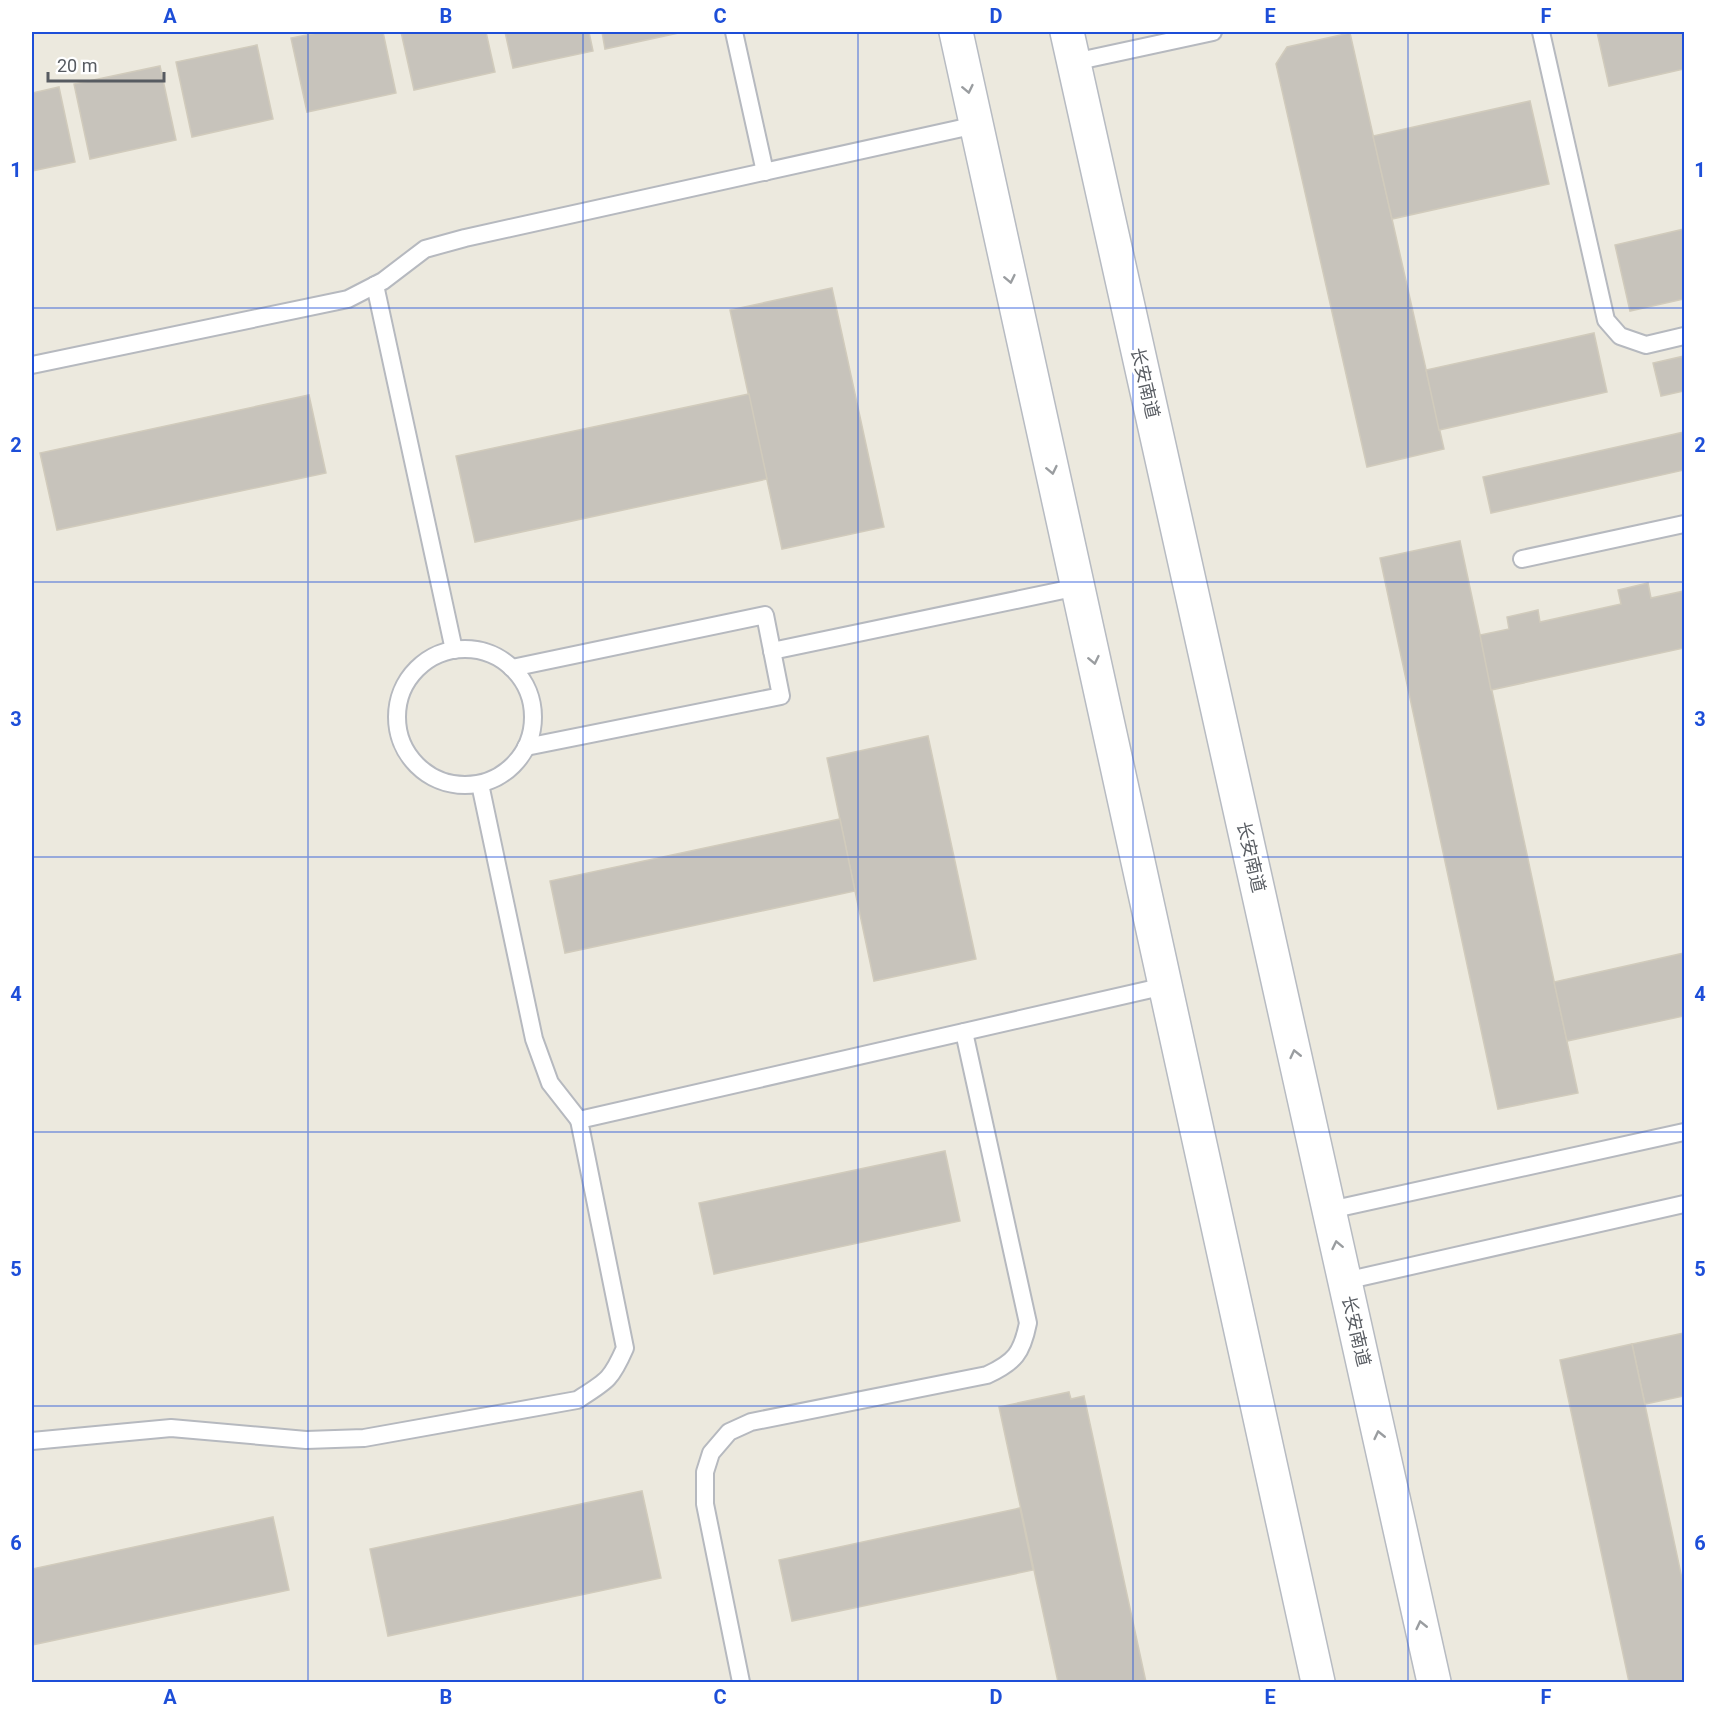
<svg xmlns="http://www.w3.org/2000/svg" width="1716" height="1714" font-family="Roboto,'Noto Sans SC',sans-serif">
	<style>
		.building { fill: #c7c3bb; stroke: #d1cbbc; stroke-width: 1.5 }
		.lines { fill: none; stroke-linecap: round; stroke-linejoin: round }
		.service-casing { stroke: #b6b9bf; stroke-width: 20 }
		.secondary-casing { stroke: #b7bbc2; stroke-width: 36 }
		.service { stroke: #fff; stroke-width: 16 }
		.secondary { stroke: #fff; stroke-width: 33 }
		.oneway { stroke: #9a9da0 }
		.grid { fill: none; stroke: #1d4ed8; stroke-width: 1.5; stroke-opacity: 0.55 }
		.labels { text-anchor: middle; stroke-width: 6; stroke-linejoin: round; paint-order: stroke }
		.street-label { font-size: 18px; fill: #575b61; stroke: #fff }
		.neatline { fill: none; stroke: #1d4ed8; stroke-width: 2 }
		.grid-label { font-size: 20px; text-anchor: middle; font-weight: bold; fill: #1d4ed8 }
	</style>
	<rect width="100%" height="100%" fill="#ece9de"/>
	<!-- building -->
	<g class="building">
		<path d="M322 32H383L396 93 307 112 291 38Z"/>
		<path d="M401 32H486L495 72 414 90Z"/>
		<path d="M505 32H589L593 51 513 68Z"/>
		<path d="M602 32H683L605 49Z"/>
		<path d="M1597 32H1684V69L1609 86Z"/>
		<path d="M1350 33 1444 449 1367 467 1276 64 1287 47Z"/>
		<path d="M257 45 273 119 192 137 176 62Z"/>
		<path d="M160 66 176 140 90 159 74 84Z"/>
		<path d="M59 87 75 162 32 171V93Z"/>
		<path d="M1530 101 1549 184 1392 219 1373 136Z"/>
		<path d="M1684 229V299L1630 311 1615 245Z"/>
		<path d="M832 288 884 527 782 549 730 310Z"/>
		<path d="M1594 333 1607 392 1439 430 1426 370Z"/>
		<path d="M1684 356V391L1661 396 1653 363Z"/>
		<path d="M749 394 767 479 475 542 456 456Z"/>
		<path d="M309 395 326 473 57 530 40 453Z"/>
		<path d="M1684 432V470L1491 513 1483 477Z"/>
		<path d="M1460 541 1578 1093 1498 1109 1380 558Z"/>
		<path d="M1648 583 1651 598 1684 591V648L1491 690 1480 635 1509 629 1507 617 1538 610 1540 622 1621 604 1618 590Z"/>
		<path d="M928 736 976 959 874 981 827 758Z"/>
		<path d="M840 819 855 891 565 953 550 881Z"/>
		<path d="M1684 953V1016L1567 1041 1554 982Z"/>
		<path d="M945 1151 960 1221 714 1274 699 1203Z"/>
		<path d="M1684 1333V1396L1645 1404 1632 1344Z"/>
		<path d="M1632 1344 1684 1588V1682H1629L1560 1360Z"/>
		<path d="M1069 1392 1071 1399 1084 1396 1146 1682H1058L999 1407Z"/>
		<path d="M642 1491 661 1578 388 1636 370 1549Z"/>
		<path d="M1020 1508 1033 1570 792 1621 779 1560Z"/>
		<path d="M273 1517 289 1590 32 1645V1569Z"/>
	</g>
	<g class="lines">
		<defs>
			<g id="service">
				<path d="M734 32 765 172"/>
				<path d="M1541 32 1606 320 1620 336 1646 345 1684 336"/>
				<path d="M1074 62 1213 32"/>
				<path d="M375 285 454 650"/>
				<path d="M32 365 348 299 383 281 425 249 465 238 976 125"/>
				<path d="M1522 559 1684 524"/>
				<circle cx="465" cy="717" r="68"/>
				<path d="M772 651 1078 587"/>
				<path d="M512 668 765 615 781 696 526 747"/>
				<path d="M480 784 534 1039 550 1083 579 1120"/>
				<path d="M1330 1210 1684 1132"/>
				<path d="M1345 1281 1684 1204"/>
				<path d="M32 1441 171 1428 306 1440 364 1438 577 1400C607 1381 611 1380 625 1348L579 1120 1165 986"/>
				<path d="M741 1682 705 1504V1472L711 1453 729 1432 751 1422 987 1375C1015 1362 1022 1353 1028 1323L964 1032"/>
			</g>
			<g id="secondary">
				<path d="M956 32 1318 1682"/>
				<path d="M1067 32 1434 1682"/>
			</g>
		</defs>
		<!-- service casing -->
		<use href="#service" class="service-casing"/>
		<!-- secondary casing -->
		<use href="#secondary" class="secondary-casing"/>
		<!-- service -->
		<use href="#service" class="service"/>
		<!-- secondary -->
		<use href="#secondary" class="secondary"/>
	</g>
	<!-- one-way arrows -->
	<defs><path id="oneway-chevron" d="M-2-3.5L2.5 0L-2 3.5" fill="none" stroke-width="1.6" stroke-linecap="round" stroke-linejoin="round" transform="scale(1.5)"/></defs>
	<g class="oneway">
		<use href="#oneway-chevron" transform="translate(968 89) rotate(78)"/>
		<use href="#oneway-chevron" transform="translate(1010 279) rotate(78)"/>
		<use href="#oneway-chevron" transform="translate(1052 470) rotate(78)"/>
		<use href="#oneway-chevron" transform="translate(1094 660) rotate(78)"/>
		<use href="#oneway-chevron" transform="translate(1295 1054) rotate(-103)"/>
		<use href="#oneway-chevron" transform="translate(1337 1245) rotate(-102)"/>
		<use href="#oneway-chevron" transform="translate(1379 1435) rotate(-103)"/>
		<use href="#oneway-chevron" transform="translate(1421 1625) rotate(-103)"/>
	</g>
	<!-- grid -->
	<path class="grid" d="M308 32V1682M583 32V1682M858 32V1682M1133 32V1682M1408 32V1682M32 308H1684M32 582H1684M32 857H1684M32 1132H1684M32 1406H1684"/>
	<g class="labels">
		<!-- street labels -->
		<g class="street-label">
			<text transform="translate(1145 383) rotate(77)" y="6">长安南道</text>
			<text transform="translate(1251 857) rotate(77)" y="6">长安南道</text>
			<text transform="translate(1356 1331) rotate(77)" y="6">长安南道</text>
		</g>
	</g>
	<!-- border -->
	<rect width="1716" height="1714" fill="none" stroke="#ffffff" stroke-width="66"/>
	<!-- scale -->
	<path d="M48 72v9h116v-9" fill="none" stroke="#575b61" stroke-width="3"/>
	<text x="57" y="72" font-size="18" fill="#575b61" stroke="#ffffff" stroke-width="4.5" paint-order="stroke">20 m</text>
	<rect x="33" y="33" width="1650" height="1648" class="neatline"/>
	<g class="grid-label">
		<text x="170" y="23">A</text>
		<text x="446" y="23">B</text>
		<text x="720" y="23">C</text>
		<text x="996" y="23">D</text>
		<text x="1270" y="23">E</text>
		<text x="1546" y="23">F</text>
		<text x="16" y="177">1</text>
		<text x="1700" y="177">1</text>
		<text x="16" y="452">2</text>
		<text x="1700" y="452">2</text>
		<text x="16" y="726">3</text>
		<text x="1700" y="726">3</text>
		<text x="16" y="1001">4</text>
		<text x="1700" y="1001">4</text>
		<text x="16" y="1276">5</text>
		<text x="1700" y="1276">5</text>
		<text x="16" y="1550">6</text>
		<text x="1700" y="1550">6</text>
		<text x="170" y="1704">A</text>
		<text x="446" y="1704">B</text>
		<text x="720" y="1704">C</text>
		<text x="996" y="1704">D</text>
		<text x="1270" y="1704">E</text>
		<text x="1546" y="1704">F</text>
	</g>
</svg>
